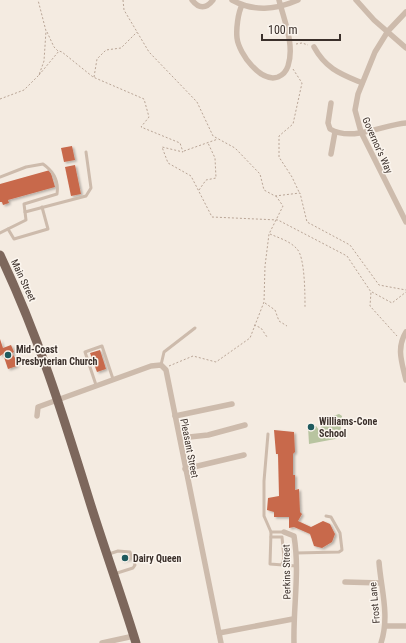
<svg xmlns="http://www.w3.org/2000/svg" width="406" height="643" font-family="'Roboto Condensed',sans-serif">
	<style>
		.green { fill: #b8c4a0 }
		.building { fill: #c8694b; filter: url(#shadow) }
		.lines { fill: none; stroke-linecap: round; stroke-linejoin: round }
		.path { stroke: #b9a596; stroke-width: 1; stroke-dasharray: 2 2; stroke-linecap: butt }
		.lane { stroke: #cdbbac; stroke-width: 3 }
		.street { stroke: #cdbbac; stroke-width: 5.5 }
		.primary { stroke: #7d675c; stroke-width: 9 }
		.poi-dot { fill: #1f5a5e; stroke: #fbf5ee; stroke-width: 1.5 }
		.labels { text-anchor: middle; stroke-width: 3; stroke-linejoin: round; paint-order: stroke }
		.street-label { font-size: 10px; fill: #3b302b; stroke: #fbf5ee }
		.poi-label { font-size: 10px; font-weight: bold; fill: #3b302b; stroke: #fbf5ee; text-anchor: start }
	</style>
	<defs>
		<filter id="shadow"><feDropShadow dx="2" dy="1.5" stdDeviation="1" flood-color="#0004"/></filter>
	</defs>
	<rect width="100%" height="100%" fill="#f4ebe1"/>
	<!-- green -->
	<path class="green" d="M339 414 342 416 340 436 335 439 309 444 308 427 316 426 319 430 327 418Z"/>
	<!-- building -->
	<g class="building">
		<path d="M72 146 75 160 64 162 61 148Z"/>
		<path d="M75 165 81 194 71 196 65 167Z"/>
		<path d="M50 170 55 187 8 200 9 203 3 205 2 202H0V184Z"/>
		<path d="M0 339 3 348 11 345 14 352 12 353 18 363H16L17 366 8 369 3 354 0 356Z"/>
		<path d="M100 350 106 369 97 372 90 353Z"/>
		<path d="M274 430 294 432 295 452 293 454V475H295V490L299 489 300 512 302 514 298 521 311 527 323 521 330 524 335 534 332 542 322 548 314 546 310 534 294 527 289 528V517H274V512L267 510 268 498 279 496 278 454H276Z"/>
		<path d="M128 554 130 559 122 561 121 556Z"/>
	</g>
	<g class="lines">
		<!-- path -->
		<g class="path">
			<path d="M123 0 124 10 149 52 197 102 213 136 235 148 260 174 264 190 275 196 300 193 307 222 350 245 379 285 406 290"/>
			<path d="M47 32 54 47 58 51"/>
			<path d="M296 44 302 43 308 45"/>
			<path d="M293 69 302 83 293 124 279 136V157L292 177 299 192"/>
			<path d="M39 75 59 51 62 52 93 77 144 99 149 117 141 127 180 143 183 152 162 147 168 163 191 176 212 217 278 220 347 256 371 292 370 306 397 336"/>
			<path d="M94 77 97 59 106 50 121 48 137 32"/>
			<path d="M0 99 24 90 39 75 44 61 46 31 38 0"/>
			<path d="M184 151 218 139"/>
			<path d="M199 190 206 180 216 178 215 158 208 143"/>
			<path d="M270 234C279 238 290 241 297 249 305 257 305 295 305 307"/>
			<path d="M372 292 392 303 406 292"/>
			<path d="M265 303 275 310 279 321 287 326"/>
			<path d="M254 325 261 328 267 337"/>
			<path d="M169 366 193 356 216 362 250 338 264 302 265 266 269 234 283 206 276 196"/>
		</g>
		<!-- lane -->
		<g class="lane">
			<path d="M0 177 26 167 43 164C53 171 59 181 57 194L24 204 26 220 0 233"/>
			<path d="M25 212 86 196 91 188 86 152"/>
			<path d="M8 229 14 239 48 229 42 207"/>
			<path d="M161 365 164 352 195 328"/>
			<path d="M96 385 85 352 102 346 113 379"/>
			<path d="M268 434 264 481V516L271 532"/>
			<path d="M284 532H271L270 564 296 566"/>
			<path d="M271 537H282L284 558 282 564"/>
			<path d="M296 553 339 552 342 550 340 533 331 517 326 516"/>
			<path d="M109 554 118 551 130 552 135 565 133 568 114 574"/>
		</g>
		<!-- street -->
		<g class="street">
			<path d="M192 0C199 9 206 9 213 0"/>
			<path d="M232 0C254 12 275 10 298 0"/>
			<path d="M356 0 374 20 406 48"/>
			<path d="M242 5C238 13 236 29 237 38 239 54 261 83 278 77 283 75 286 72 288 66 295 45 284 20 279 0"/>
			<path d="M406 12 388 31 375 52 358 94 355 110 361 132 406 222"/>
			<path d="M314 47C326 69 341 74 362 83"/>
			<path d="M331 103 328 123 330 129C352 142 382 125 406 123"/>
			<path d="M331 154 335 132"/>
			<path d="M406 332C396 348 402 363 406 380"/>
			<path d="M37 416 38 407 151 366 161 365 166 370 221 643"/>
			<path d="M175 416 232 404"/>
			<path d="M180 438 208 435 245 425"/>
			<path d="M185 469 244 455"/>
			<path d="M284 532 294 536C300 572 293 607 294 643"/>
			<path d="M379 562C381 589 390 616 381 643"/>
			<path d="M345 582 381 583"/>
			<path d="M386 626H406"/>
			<path d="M219 633 293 619"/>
			<path d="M102 643 134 636"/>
		</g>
		<!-- primary -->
		<path class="primary" d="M0 255C38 335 62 412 88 496 103 545 121 594 136 643"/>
	</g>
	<!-- markers -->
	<g class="poi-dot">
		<circle cx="8" cy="355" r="4"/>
		<circle cx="311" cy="427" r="4"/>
		<circle cx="125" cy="558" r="4"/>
	</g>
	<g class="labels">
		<!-- street labels -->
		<g class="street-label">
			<text transform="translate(378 145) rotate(66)" y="4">Governor's Way</text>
			<text transform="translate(24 280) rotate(65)" y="4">Main Street</text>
			<text transform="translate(190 448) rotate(79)" y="4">Pleasant Street</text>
			<text transform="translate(286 572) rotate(-91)" y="4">Perkins Street</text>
			<text transform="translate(374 603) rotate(-95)" y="4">Frost Lane</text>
		</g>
		<!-- poi labels -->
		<g class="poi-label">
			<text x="16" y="353">Mid-Coast<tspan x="16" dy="12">Presbyterian Church</tspan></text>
			<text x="319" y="425">Williams-Cone<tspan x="319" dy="12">School</tspan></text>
			<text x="133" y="562">Dairy Queen</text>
		</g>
	</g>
	<!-- scale -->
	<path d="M262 34v6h78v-6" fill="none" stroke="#3b302b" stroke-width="2"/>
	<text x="268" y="34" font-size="12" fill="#3b302b" stroke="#fbf5ee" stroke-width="3" paint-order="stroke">100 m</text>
</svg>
